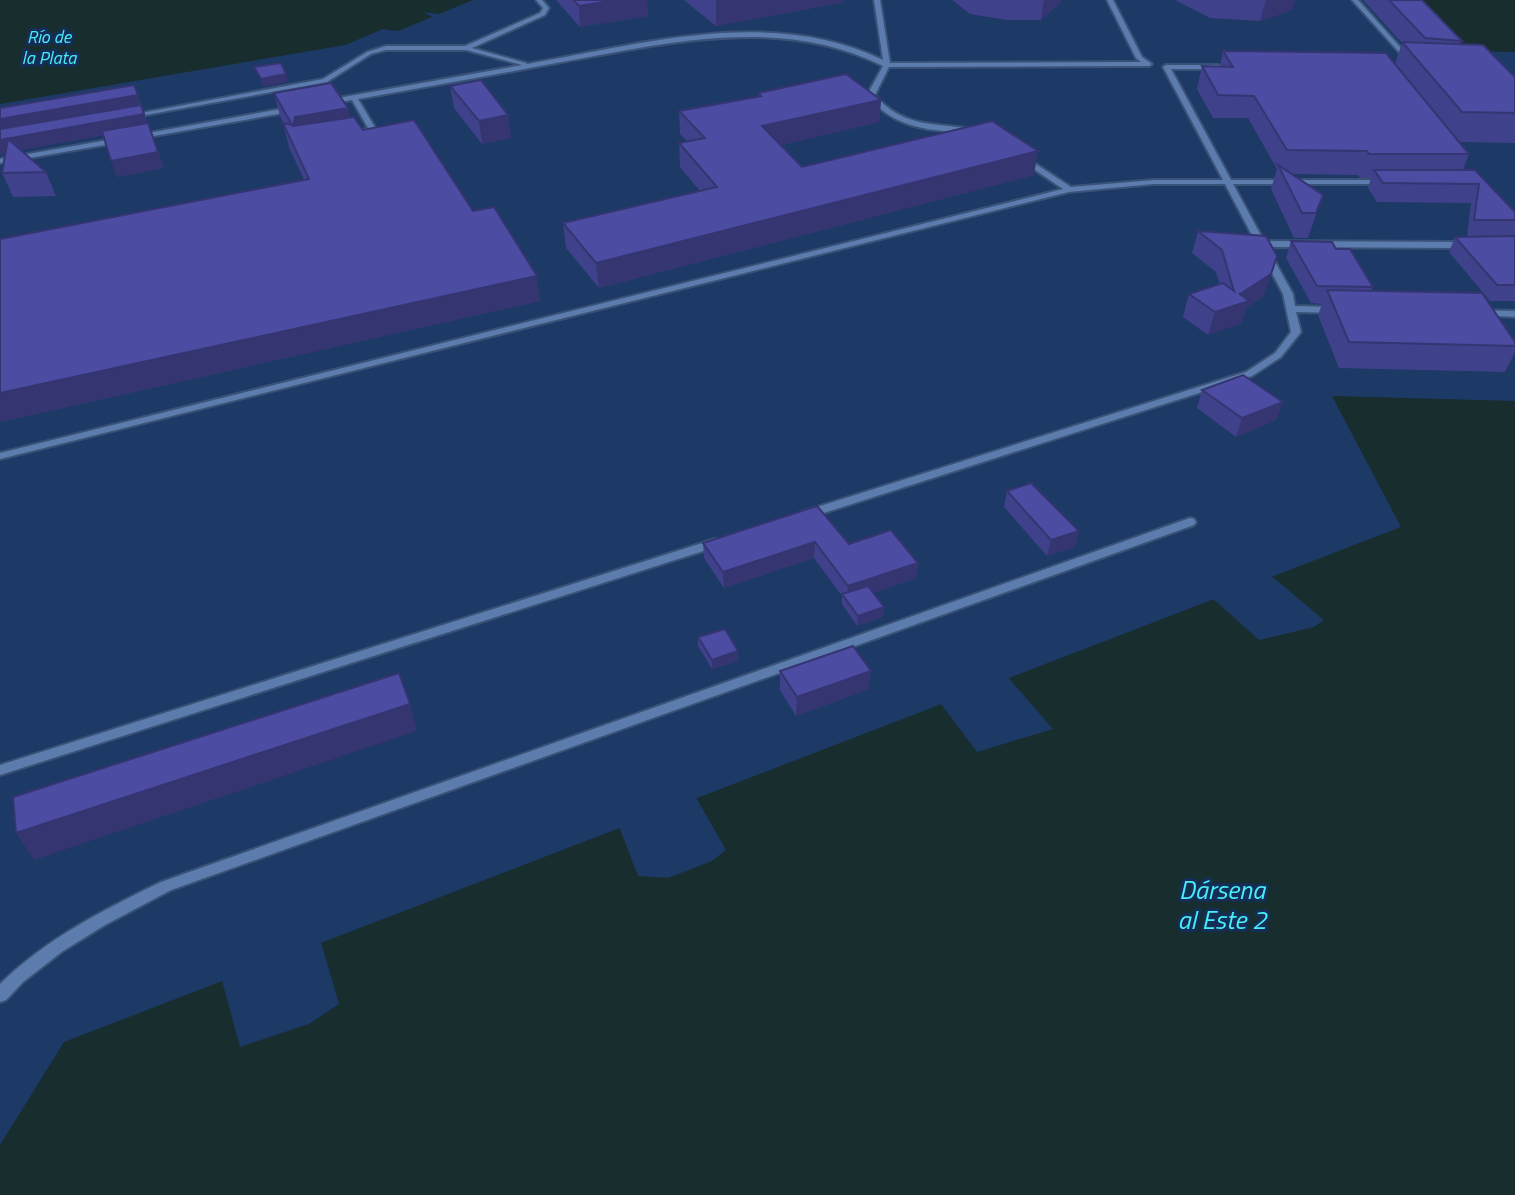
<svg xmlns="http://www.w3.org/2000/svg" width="1515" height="1195" font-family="'Titillium Web',sans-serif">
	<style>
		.water { fill: #182d2e }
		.pier { fill: #1d3965 }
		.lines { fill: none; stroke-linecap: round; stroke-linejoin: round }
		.lane-casing { stroke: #395277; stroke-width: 4 }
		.lane { fill: #5c7cad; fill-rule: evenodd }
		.wall { fill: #40418b }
		.shaded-wall { fill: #343571 }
		.building { fill: #4b4ca2; stroke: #343571; stroke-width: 2 }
		.labels { text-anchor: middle; stroke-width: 6; stroke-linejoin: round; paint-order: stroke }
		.far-water-label { font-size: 18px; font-style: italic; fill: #49eef5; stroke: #132e59 }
		.near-water-label { font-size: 26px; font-style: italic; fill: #49eef5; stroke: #132e59 }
	</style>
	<rect width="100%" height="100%" fill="#1d3965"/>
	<!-- water -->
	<g class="water">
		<path d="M0 0H473L439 14 423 12 432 17 398 31 383 29 345 45 0 104Z"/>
		<path d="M1418 0H1515V52L1465 51Z"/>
		<path d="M1332 396 1515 401V1195H0V1145L64 1042 1401 527Z"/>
	</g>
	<!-- pier -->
	<g class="pier">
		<path d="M1268 573 1324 620 1314 627 1259 640 1210 596Z"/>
		<path d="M1005 674 1053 729 977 752 938 700Z"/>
		<path d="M694 794 726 850 712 861 668 878 638 876 618 824Z"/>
		<path d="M320 939 339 1004 309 1024 240 1047 221 977Z"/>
	</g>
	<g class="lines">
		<defs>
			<g id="lane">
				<path d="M536 0H542L549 8 545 15 472 48 526 63 527 64C642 44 772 6 883 60L874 0H880L890 63 1141 62 1136 58 1107 0H1113L1142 57 1152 64 1149 66 889 67 875 95C903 128 935 123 974 129V133H971C930 130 895 130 867 95L883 66C780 15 669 43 562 62 494 75 426 87 358 99L376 129 359 137H356V133L368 128 352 100 330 104H327V100L522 65 466 50H386L371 54 327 82 129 118 125 116 323 79 367 52 386 46H465L540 13 543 8Z"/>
				<path d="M1352 0H1358L1411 59V61H1407Z"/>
				<path d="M1166 65H1218L1221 67 1218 69H1171L1231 180H1384L1388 182 1384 184H1233L1264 241 1466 242 1470 245 1466 248 1267 247 1293 294 1295 306 1335 307 1340 310 1335 313 1296 312 1301 332 1281 357 1252 376 805 519 799 515 801 512 1246 372 1275 353 1291 332 1283 294 1225 184H1154L1069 192 0 459V453L1063 189 1019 159V155H1022L1071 187 1154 180H1223L1163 67Z"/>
				<path d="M292 107H295V111L137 139 133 137 137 135Z"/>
				<path d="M119 138H122V142L0 163V159Z"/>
				<path d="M1481 310 1515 311V317L1478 315 1476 313Z"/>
				<path d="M1190 518 1194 519 1196 522 1194 525 171 890 105 925 63 951 23 982 6 1000 0 1002V984C46 939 103 910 161 882Z"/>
				<path d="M715 539 719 540 721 543 719 546 0 775V765Z"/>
			</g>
		</defs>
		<!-- lane casing -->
		<use href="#lane" class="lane-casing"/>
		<!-- lane -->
		<use href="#lane" class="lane"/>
	</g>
	<!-- wall -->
	<g class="wall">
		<path d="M556 0H647L648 16 580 27Z"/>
		<path d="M684 0H844V2L716 26Z"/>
		<path d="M952 0H1061V2L1041 20H1007L970 14Z"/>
		<path d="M1175 0H1295L1292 10 1260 21 1210 18Z"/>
		<path d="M1363 0H1422L1462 41 1460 44 1515 77V143L1460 142 1469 154 1463 170 1515 212V301H1490L1449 252 1455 237H1467L1471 203 1377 202 1368 188 1371 178H1360L1358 175 1292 174 1323 195 1308 238H1294L1271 189 1277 169 1248 118H1213L1197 89 1202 66 1220 67 1223 51 1395 64 1402 43Z"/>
		<path d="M134 85 164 168 117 177 103 135 21 150 46 172 56 196 13 197 2 173 6 153Z"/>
		<path d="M450 86 508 115 511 138 482 144 454 108Z"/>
		<path d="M274 93 350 118 363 130 473 211 540 301 0 422V239L304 180 289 147 283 123 284 124 280 116Z"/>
		<path d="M758 93 881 100 879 122 781 145 802 167 1034 175 599 288 566 248 563 223 700 191 680 167 679 143 687 141 680 134 679 111 758 96Z"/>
		<path d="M1198 231 1266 236 1264 296 1246 308 1242 323 1208 335 1183 317 1189 294 1220 285 1216 272 1192 253Z"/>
		<path d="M1291 241 1336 249 1373 287 1371 291 1515 342V352L1505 372 1339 368 1318 315 1322 304 1311 303 1286 258Z"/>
		<path d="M1202 390 1283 402 1276 420 1236 437 1197 408Z"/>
		<path d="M1007 491 1075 547 1047 556 1004 507Z"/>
		<path d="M817 506 849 544 918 563 916 578 873 593 884 607 883 617 857 626 842 604V596L814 558 724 588 704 558 703 543Z"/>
		<path d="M698 637 738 651V661L712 669 698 646Z"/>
		<path d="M780 671 869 689 796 716 780 690Z"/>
	</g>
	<!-- shaded-wall -->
	<g class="shaded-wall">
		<path d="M616 0H647L648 16 580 27 579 6Z"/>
		<path d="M716 0H844V2L716 26Z"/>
		<path d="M1044 0H1061V2L1041 20Z"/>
		<path d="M1266 0H1295L1292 10 1260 21Z"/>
		<path d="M286 74 288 82 263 87 261 79Z"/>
		<path d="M138 95 142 108 0 133V119Z"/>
		<path d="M881 100 879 122 762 150V126Z"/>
		<path d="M348 108 353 131 293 126 295 117Z"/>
		<path d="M144 114 149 127 0 154V140Z"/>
		<path d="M508 115 511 138 482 144 479 121Z"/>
		<path d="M1038 151 1034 175 599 288 596 263Z"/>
		<path d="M158 152 164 168 117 177 111 161Z"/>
		<path d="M1277 256 1264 296 1246 308 1242 323 1208 335 1215 312 1240 294Z"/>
		<path d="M537 276 540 301 0 422V393Z"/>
		<path d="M1283 402 1276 420 1236 437 1242 418Z"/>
		<path d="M1079 531 1075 547 1047 556 1051 540Z"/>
		<path d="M815 542 814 558 724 588 723 572Z"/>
		<path d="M918 563 916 578 847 602 848 586Z"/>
		<path d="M884 607 883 617 857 626 858 616Z"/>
		<path d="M738 651V661L712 669V660Z"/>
		<path d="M871 671 869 689 796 716 797 697Z"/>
		<path d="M410 704 417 731 34 860 16 833Z"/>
	</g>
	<!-- building -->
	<g class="building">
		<path d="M573 0H616L579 6Z"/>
		<path d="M1389 0H1422L1462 41 1425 38Z"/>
		<path d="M1402 42 1483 45 1515 77V113L1462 112Z"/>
		<path d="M1223 51 1386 53 1469 154H1369L1367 151 1287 150 1254 96 1218 95 1202 66 1233 67Z"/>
		<path d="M281 63 286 74 261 79 254 67Z"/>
		<path d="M846 74 881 100 762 126 802 167 992 121 1038 151 596 263 563 223 717 187 679 143 705 138 679 111 761 96 758 93Z"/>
		<path d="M481 80 508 115 479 121 450 86Z"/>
		<path d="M331 83 348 108 295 117 293 126 354 117 363 130 414 120 473 211 494 207 537 276 0 393V239L309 179 283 123 292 125 274 93Z"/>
		<path d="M134 85 138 95 0 119V108Z"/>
		<path d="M141 105 144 114 0 140V129Z"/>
		<path d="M148 123 158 152 111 161 102 131Z"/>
		<path d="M8 139 46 172 2 173Z"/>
		<path d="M1278 165 1323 195 1316 213H1302Z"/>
		<path d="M1374 170H1475L1515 212V220H1474L1479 184 1383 183Z"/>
		<path d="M1198 231 1266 236 1277 256 1271 274 1240 294 1249 301 1215 312 1189 294 1223 283 1234 291 1222 250Z"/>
		<path d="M1515 236V285H1497L1455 237Z"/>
		<path d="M1291 241 1332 242 1336 249H1350L1373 287 1317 286Z"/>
		<path d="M1327 290 1482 293 1515 342V346L1349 342Z"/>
		<path d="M1243 375 1283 402 1242 418 1202 390Z"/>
		<path d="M1031 483 1079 531 1051 540 1007 491Z"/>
		<path d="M817 506 849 544 891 530 918 563 848 586 815 542 723 572 703 543Z"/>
		<path d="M868 586 884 607 858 616 842 594Z"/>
		<path d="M725 629 738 651 712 660 698 637Z"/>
		<path d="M853 646 871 671 797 697 780 671Z"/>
		<path d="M399 673 410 704 16 833 13 797Z"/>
	</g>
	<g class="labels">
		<!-- far-water labels -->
		<g class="far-water-label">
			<text x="49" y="43">Río de<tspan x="49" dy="21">la Plata</tspan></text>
		</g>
		<!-- near-water labels -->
		<g class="near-water-label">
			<text x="1222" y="899">Dársena<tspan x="1222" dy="30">al Este 2</tspan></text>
		</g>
	</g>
</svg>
